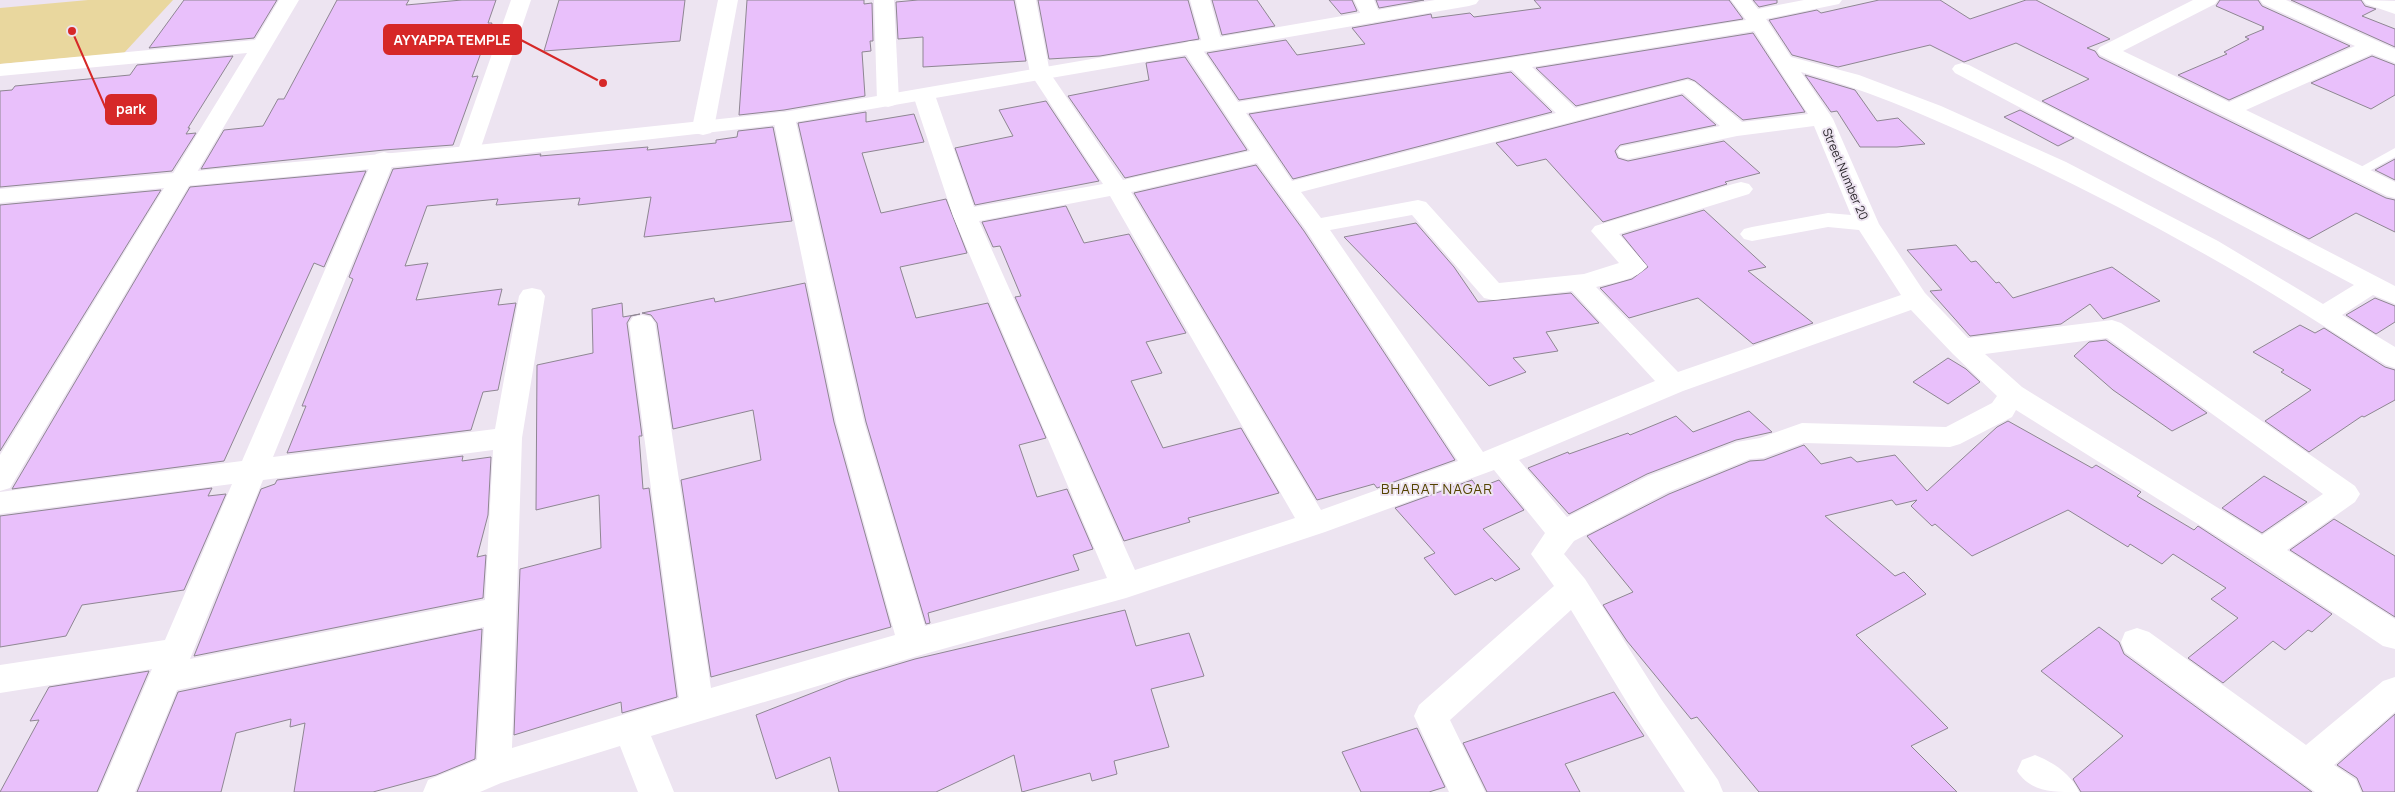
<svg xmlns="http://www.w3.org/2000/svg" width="2395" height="792" font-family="Manrope,sans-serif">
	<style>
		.green { fill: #e9d79e }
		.building { fill: #e9c0fb; stroke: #8e8692 }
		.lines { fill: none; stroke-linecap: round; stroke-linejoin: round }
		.service { fill: #fff; fill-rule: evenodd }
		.minor { fill: #fff; fill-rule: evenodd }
		.tertiary { fill: #fff; fill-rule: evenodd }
		.labels { text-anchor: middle; stroke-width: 4; stroke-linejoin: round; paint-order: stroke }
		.street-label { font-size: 12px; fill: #262227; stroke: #ede4f1 }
		.neighbourhood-label { font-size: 14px; letter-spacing: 1px; fill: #544300; stroke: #ede4f1 }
		.leader { fill: none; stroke: #d62828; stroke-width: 2 }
		.callout-dot { fill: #d62828; stroke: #ede4f1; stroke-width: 2 }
		.callout { fill: #d62828; stroke: #d62828; stroke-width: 2 }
		.callout-label { font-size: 14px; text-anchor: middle; font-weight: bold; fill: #fff }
	</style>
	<rect width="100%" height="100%" fill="#ede4f1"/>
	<!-- green -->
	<path class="green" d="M88 0H173L124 53 0 64V8Z"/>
	<!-- building -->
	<g class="building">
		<path d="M184 0H277L254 38 149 48Z"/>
		<path d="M337 0H409L406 5 462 0H496L488 23H492L472 77 478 76 453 145 384 150 201 169 224 130 263 126 278 99H284Z"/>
		<path d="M559 0H685L680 41 544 51Z"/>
		<path d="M747 0H864V4L872 3 873 41H870L871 51 862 52 865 96 784 110 739 115Z"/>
		<path d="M918 0H1014L1026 61 923 67V37L898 39 896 2Z"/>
		<path d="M1038 0H1188L1199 39 1100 56 1049 59Z"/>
		<path d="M1212 0H1257L1275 26 1222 35Z"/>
		<path d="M1329 0H1352L1357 11 1341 14Z"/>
		<path d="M1376 0H1424L1379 8Z"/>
		<path d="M1534 0H1729L1743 19 1239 100 1207 53 1286 40 1297 55 1365 44 1352 28 1431 14 1432 18 1470 13 1474 17 1541 8Z"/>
		<path d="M1753 0H1777V3L1759 7Z"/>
		<path d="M1879 0H1940L1970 19 2026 0H2036L2110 39 2087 48 2095 51 2099 57 2386 198 2395 200V232L2356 213 2309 239 2042 101 2089 79 2016 43 1964 62 1930 45 1838 67 1792 55 1769 20 1817 10 1821 13Z"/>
		<path d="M2220 0H2258L2262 6 2350 46 2229 100 2178 75 2227 54 2224 52 2249 39 2245 37 2264 29 2262 28 2264 27 2216 6Z"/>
		<path d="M2291 0H2361L2365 6 2376 9 2362 16 2395 29V47Z"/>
		<path d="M1753 33 1805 112 1743 120 1695 81 1688 78 1576 106 1536 68Z"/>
		<path d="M233 56 188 128H190L186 134 196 133 172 171 0 187V91L12 90 15 86 130 75 137 65Z"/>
		<path d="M2372 56 2395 65V95L2371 109 2311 83Z"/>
		<path d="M1185 57 1247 150 1125 178 1068 96 1149 80 1146 63Z"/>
		<path d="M1511 72 1552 112 1293 179 1249 114Z"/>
		<path d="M1805 75 1855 90 1877 121 1898 118 1925 144 1897 147H1860L1837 111 1831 112Z"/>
		<path d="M1682 95 1716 125 1620 145 1615 151 1618 158 1628 161 1724 141 1760 173 1725 182 1727 184 1603 222 1546 159 1517 166 1496 143Z"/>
		<path d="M1046 101 1099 181 975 205 955 148 1013 136 999 110Z"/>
		<path d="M2020 110 2074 138 2058 146 2004 117Z"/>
		<path d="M866 112V122L914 114 924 142 862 153 881 213 946 199 967 253 900 267 916 318 988 303 1046 438 1019 445 1037 497 1067 489 1093 549 1073 555 1079 570 928 613 930 623 926 624 866 422 798 123Z"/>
		<path d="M773 127 792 221 644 237 651 197 578 205 580 198 496 205 498 199 427 206 405 266 428 263 416 300 502 289 498 305 516 303 498 390 483 392 471 430 287 453 306 406H302L353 279 349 277 393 169 541 154 540 156 648 147 647 150 716 143V140L737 137 738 131Z"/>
		<path d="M2395 159V180L2375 170Z"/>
		<path d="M1256 165 1304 231 1455 460 1377 488 1374 484 1317 500 1134 193Z"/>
		<path d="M366 171 324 267 314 263 224 461 12 489 190 187Z"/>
		<path d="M161 190 0 451V205Z"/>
		<path d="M1066 206 1084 243 1129 234 1186 333 1146 342 1162 373 1131 381 1163 448 1241 428 1279 493 1188 518 1190 522 1124 541 1015 297 1021 296 1000 246 993 247 982 222Z"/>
		<path d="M1704 210 1766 267 1748 271 1813 323 1753 344 1698 298 1629 318 1600 288 1632 279 1648 267 1622 235Z"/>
		<path d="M1416 223 1454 267 1478 302 1571 293 1599 323 1546 332 1558 351 1513 358 1526 372 1489 386 1344 237Z"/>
		<path d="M1956 245 1971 262 1976 261 1996 283 1999 282 2013 298 2112 267 2160 301 2103 319 2090 304 2061 324 1970 336 1930 291 1942 290 1907 250Z"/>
		<path d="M805 283 834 422 891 627 711 677 681 480 761 460 753 410 673 429 657 323 651 315 642 313 714 298 715 302Z"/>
		<path d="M2375 298 2395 306V322L2376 334 2346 315Z"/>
		<path d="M622 303 623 317 640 314 631 316 627 323 642 436H639L643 489 649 488 677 697 622 713 621 702 514 735 520 569 601 548 599 495 536 510 537 365 593 353 592 309Z"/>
		<path d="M2300 325 2315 333 2324 328 2385 367 2395 370V400L2364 417 2362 416 2309 452 2265 421 2311 390 2281 372 2284 370 2253 352Z"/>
		<path d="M2106 340 2207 413 2172 431 2113 390 2074 356 2089 342Z"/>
		<path d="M1948 358 1966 369 1980 382 1948 404 1913 382Z"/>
		<path d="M1749 411 1772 432 1736 440 1647 474 1569 514 1528 468 1568 452 1569 454 1628 433 1630 435 1676 416 1693 432Z"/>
		<path d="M2008 421 2092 468 2096 465 2141 492 2137 496 2194 530 2198 526 2332 614 2312 632 2308 630 2285 650 2273 641 2223 683 2188 658 2238 618 2211 599 2226 588 2173 554 2162 564 2130 544 2128 547 2068 510 1972 556 1935 524 1932 526 1911 506 1917 500 1896 505 1892 500 1825 516 1895 576 1904 572 1926 594 1856 635 1948 728 1911 746 1957 792H1759L1697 717 1691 719 1627 641 1603 605 1633 592 1587 536 1669 494 1750 461 1764 460 1804 445 1821 464 1851 457 1857 462 1895 455 1927 491 1997 427Z"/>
		<path d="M463 456 462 461 491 457 488 515 477 557 486 555 483 598 194 656 261 489 275 484 277 480Z"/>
		<path d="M2264 476 2307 502 2262 533 2222 508Z"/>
		<path d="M1472 480 1478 488 1499 480 1524 510 1483 529 1520 569 1495 581 1492 578 1455 595 1424 558 1435 553 1395 508Z"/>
		<path d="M212 488 208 496 226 494 184 590 82 605 66 636 0 647V516Z"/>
		<path d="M2334 519 2395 556V617L2290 550Z"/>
		<path d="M1125 610 1136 646 1189 633 1204 676 1151 689 1169 747 1114 761 1117 774 1092 781 1090 773 1022 792 1014 755 936 792H839L830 757 776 779 756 715 848 679 915 659Z"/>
		<path d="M2099 627 2119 642 2124 654 2312 792H2081L2073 779 2123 736 2041 671Z"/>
		<path d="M482 629 475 759 436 775 373 792H294L305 723 290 727 291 719 236 733 221 792H137L178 692Z"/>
		<path d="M149 671 97 792H0L39 720 30 721 49 687Z"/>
		<path d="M1614 692 1644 736 1565 764 1580 792H1487L1463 743Z"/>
		<path d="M2395 714V792H2363L2357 778 2337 765Z"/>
		<path d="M1417 728 1445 787 1429 792H1361L1342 752Z"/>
	</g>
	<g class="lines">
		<!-- service -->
		<path class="service" d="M2395 148V157L2360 176 2356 177 2350 173Z"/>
		<!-- minor -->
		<g class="minor">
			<path d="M279 0H299L10 488 0 491V455L247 53 0 76V64L255 40Z"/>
			<path d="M511 0H531L479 153 476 158 468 160 460 158 457 153Z"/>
			<path d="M718 0H738L714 128 711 133 703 135 695 133 692 128Z"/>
			<path d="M874 0H894L899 101 895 105 888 107 881 105 877 101Z"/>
			<path d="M1016 0H1036L1050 73 1123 180 1250 151 1181 47 1184 43 1191 41 1198 43 1238 102 1746 20 1731 0H1751L1758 9 1804 0H1842L1839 4 1766 19 1791 57 1859 75 1941 106 2066 162 2218 241 2323 304 2354 285 1955 73 1952 69 1955 65 1962 63 1969 65 2395 286V304L2373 295 2342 315 2395 347V368L2386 365C2324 327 2263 286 2199 251 2128 211 2055 174 1980 140 1922 114 1863 88 1801 72L1833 119 1879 224 1925 293 1968 338 2112 320 2121 323 2355 486 2360 494 2355 502 2287 550 2395 619V649L2383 646 2252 558 2016 410 2012 417 1960 444 1950 447 1804 443 1763 458 1750 459 1668 492 1574 541 1564 554 1585 579 1661 699 1718 780 1723 792H1685L1637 719 1571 610 1450 720 1485 792H1449L1414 716 1419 705 1554 586 1531 554 1545 533 1494 470 1325 532 1126 598 914 657 651 736 674 792H638L620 746 501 783 480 792H423L428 780 477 760 484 627 177 690 135 792H99L152 669 0 693V665L165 640 232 484 0 514V492L242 461 373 159 376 154 384 152 392 154 395 159 273 457 495 429 519 296 523 290 532 288 541 290 545 296 522 438 512 748 679 698 629 323 633 317 642 315 651 317 655 323 711 688 895 635 836 422 773 118 776 113 784 112 792 113 795 118 864 422 925 626 1107 578 953 216 913 95 917 91 924 89 931 91 935 95 974 207 1103 184 1030 73ZM1754 31 1808 114 1742 122 1694 82 1687 80 1575 108 1532 67ZM1512 70 1556 113 1292 181 1246 113ZM1683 93 1720 126 1620 147 1617 152 1620 157 1628 159 1737 136 1814 126 1851 215 1828 213 1752 227 1744 229 1740 234 1744 239 1752 241 1828 227 1859 230 1901 295 1678 372 1596 287C1611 283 1638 280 1647 266L1619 234 1749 194 1753 189 1749 184 1741 182 1733 184 1595 226 1591 231 1619 263 1584 274 1499 283 1426 202 1418 200 1321 218 1301 192ZM1257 163 1306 230 1458 461 1321 510 1131 192ZM1110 196 1295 518 1135 570 979 221ZM1412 215 1484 298 1493 300 1572 291 1655 381 1483 452 1330 230ZM1911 310 1953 354 1997 396 1992 403 1946 427 1802 423 1760 438 1737 442 1648 476 1567 517 1519 460 1683 391ZM2107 338 2323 494 2262 535 2022 387 1985 354ZM493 450 485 600 190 659 263 480Z"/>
			<path d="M1190 0H1210L1222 43 1219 47 1212 49 1205 47 1202 43Z"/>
			<path d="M1354 0H1374L1381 17 1378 21 1371 23 1364 21Z"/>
			<path d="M2193 0H2218L2215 4 2123 51 2229 102 2355 46 2263 4 2260 0H2286L2395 49V63L2372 54 2246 110 2395 182V198L2387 196 2100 55 2097 51 2100 47Z"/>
			<path d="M2363 0 2395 1V14L2366 4Z"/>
			<path d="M2137 628 2149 632 2306 745 2383 681 2395 677V712L2334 765 2356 780 2361 792H2315L2125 652 2121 642 2125 632Z"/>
			<path d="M2035 755C2053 762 2071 774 2079 792 2051 792 2031 792 2017 771L2022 760Z"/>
		</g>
		<!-- tertiary -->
		<path class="tertiary" d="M1435 0H1479L1476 4 1469 6 784 124 468 160 0 203V189L468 146 784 112Z"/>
	</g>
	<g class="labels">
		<!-- street labels -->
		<g class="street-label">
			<text transform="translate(1845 174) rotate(67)" y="4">Street Number 20</text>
		</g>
		<!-- neighbourhood labels -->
		<g class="neighbourhood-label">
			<text x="1437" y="494">BHARAT NAGAR</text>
		</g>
	</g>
	<!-- callouts -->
	<path class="leader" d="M603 83L521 40M72 31L106 109"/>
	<g class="callout-dot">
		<circle cx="603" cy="83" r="5"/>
		<circle cx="72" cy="31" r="5"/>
	</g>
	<g class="callout">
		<rect x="384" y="25" width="137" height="29" rx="5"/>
		<rect x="106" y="95" width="50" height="29" rx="5"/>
	</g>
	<g class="callout-label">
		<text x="452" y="45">AYYAPPA TEMPLE</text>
		<text x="131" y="114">park</text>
	</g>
</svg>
